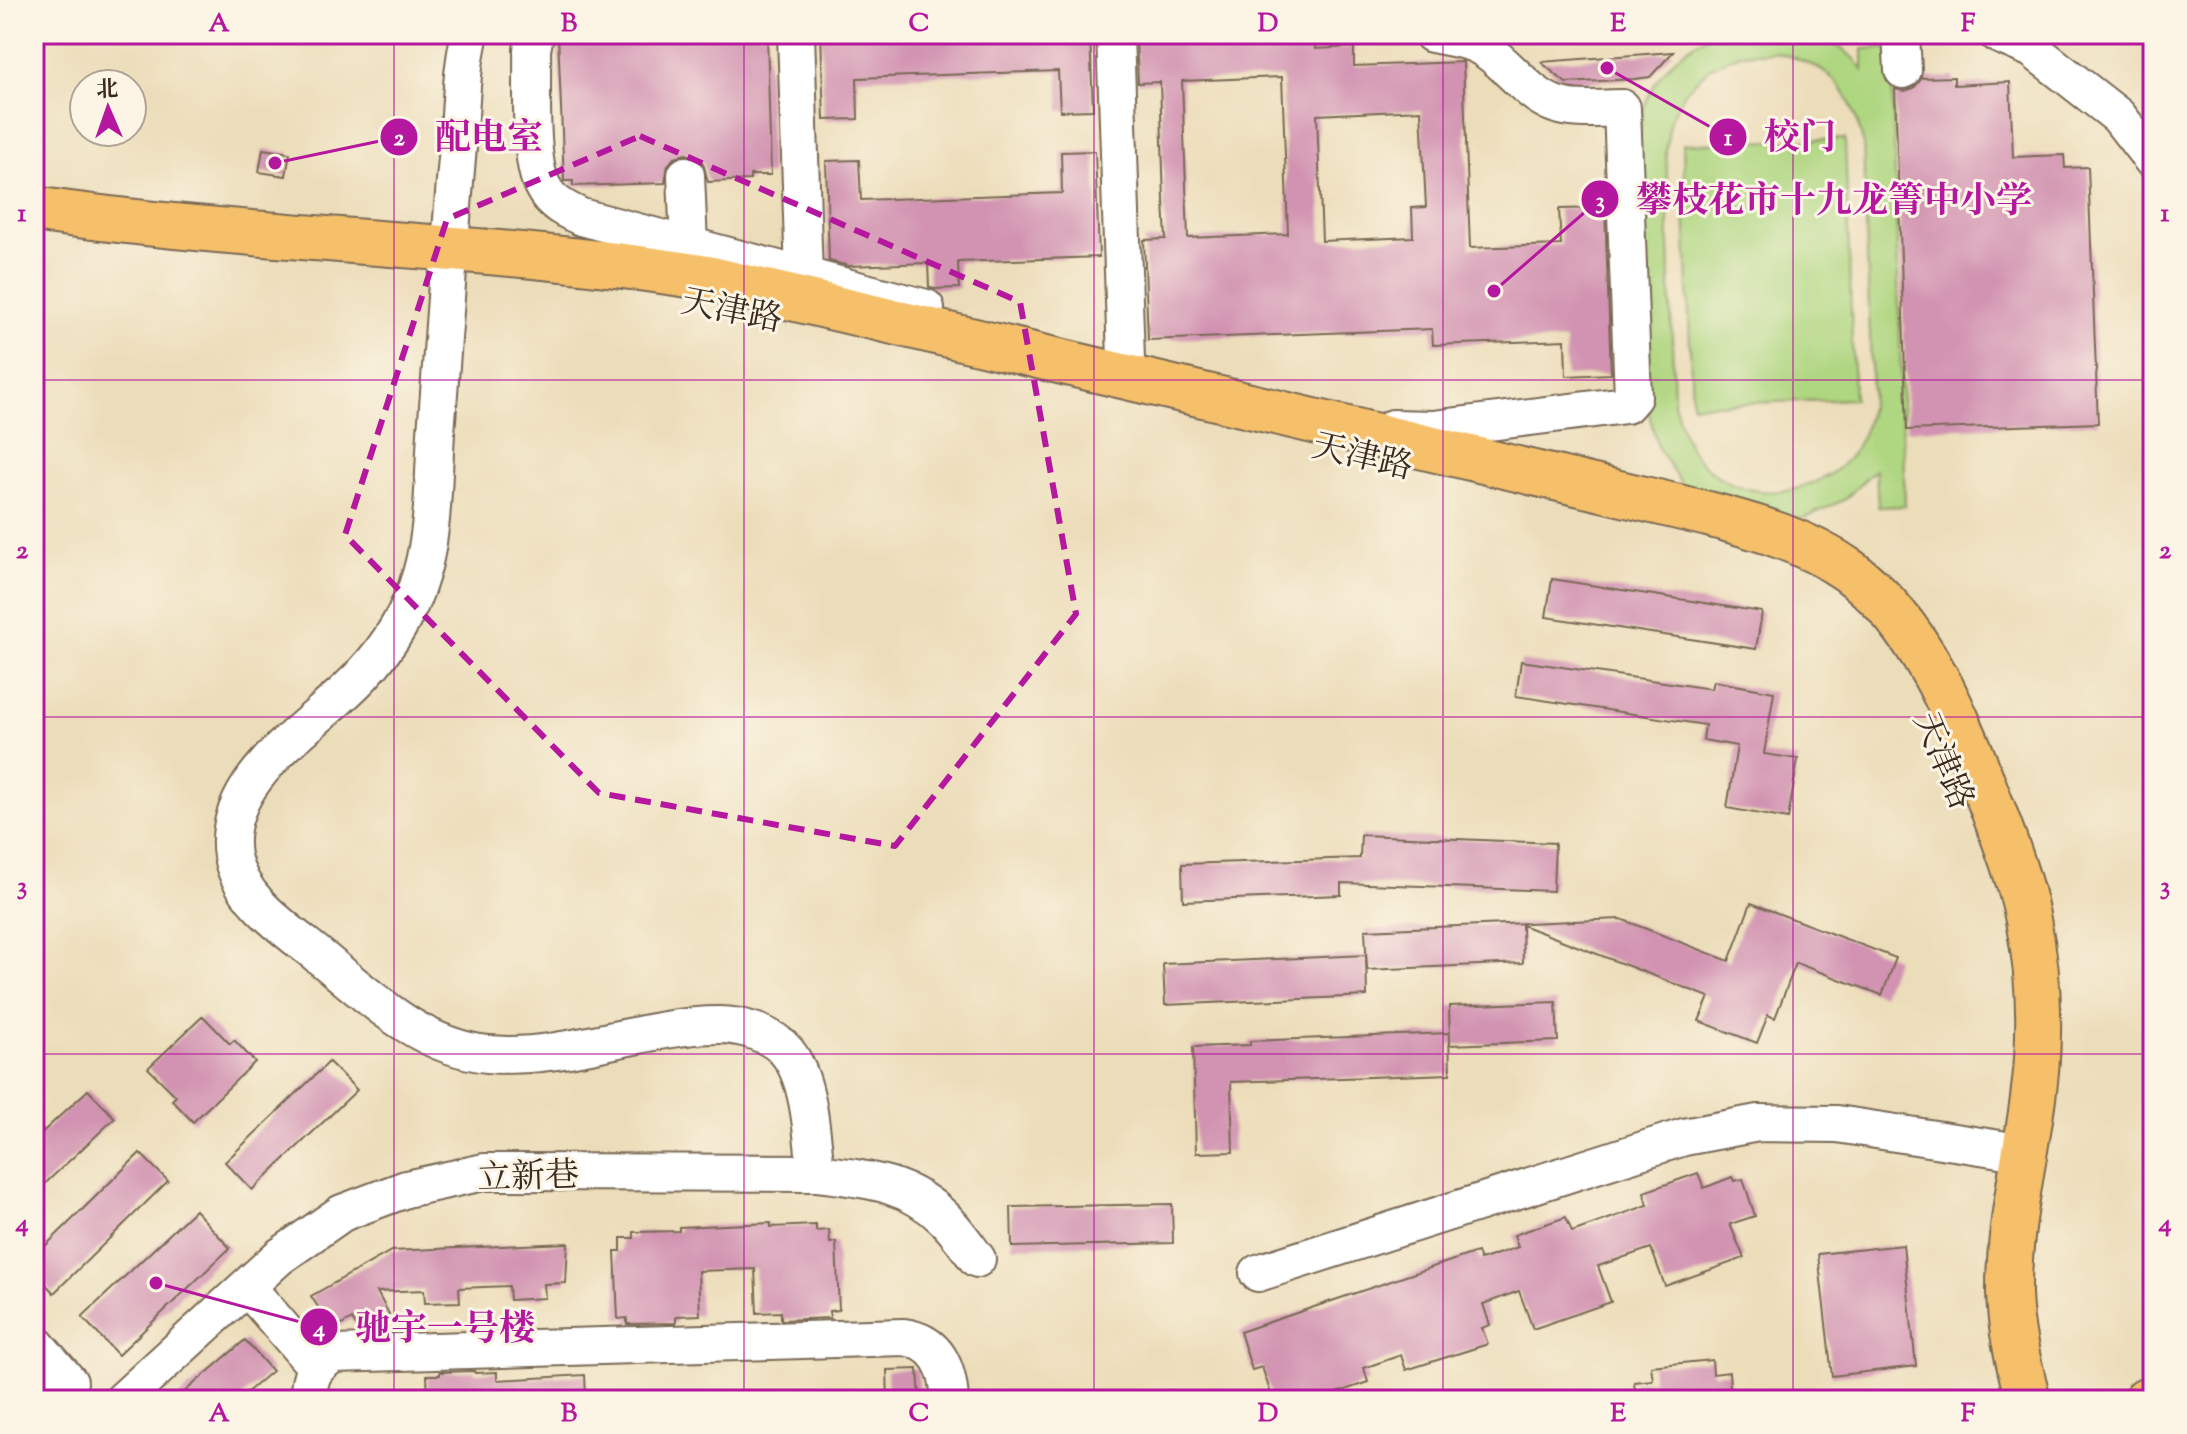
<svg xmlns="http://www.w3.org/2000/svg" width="2187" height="1434" font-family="'Sorts Mill Goudy','Noto Serif SC',serif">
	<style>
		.green { fill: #afd680; stroke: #75804f; stroke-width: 2; fill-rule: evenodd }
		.building { fill: #d193b1; fill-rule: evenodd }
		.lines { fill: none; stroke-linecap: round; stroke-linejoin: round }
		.minor-casing { stroke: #796955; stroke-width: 40 }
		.major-casing { stroke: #796955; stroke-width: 48 }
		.highway-casing { stroke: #796955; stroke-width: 48 }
		.minor { stroke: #fff; stroke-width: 36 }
		.major { stroke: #f6c06b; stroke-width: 44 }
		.highway { stroke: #f6c06b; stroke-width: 44 }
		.marked { fill: none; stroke: #b5179e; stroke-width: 6; stroke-dasharray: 16 10; stroke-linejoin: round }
		.grid { fill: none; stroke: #b5179e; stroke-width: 2; stroke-opacity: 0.55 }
		.labels { text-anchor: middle; stroke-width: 6; stroke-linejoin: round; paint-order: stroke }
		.street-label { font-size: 34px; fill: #3b2a1e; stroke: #fcf5e5 }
		.leader { fill: none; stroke: #b5179e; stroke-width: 3 }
		.callout-dot { fill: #b5179e; stroke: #fcf5e5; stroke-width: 3 }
		.mark-label { font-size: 24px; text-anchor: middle; font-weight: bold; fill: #fff }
		.callout-label { font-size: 36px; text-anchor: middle; font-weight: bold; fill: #b5179e; stroke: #fcf5e5; stroke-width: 6; stroke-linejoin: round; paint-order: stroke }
		.neatline { fill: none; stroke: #b5179e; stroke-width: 3 }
		.grid-label { font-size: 26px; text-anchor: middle; font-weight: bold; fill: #b5179e }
	</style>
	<rect width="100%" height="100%" fill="#fcf5e5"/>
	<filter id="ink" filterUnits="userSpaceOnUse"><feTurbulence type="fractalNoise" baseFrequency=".0125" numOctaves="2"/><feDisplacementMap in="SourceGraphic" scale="16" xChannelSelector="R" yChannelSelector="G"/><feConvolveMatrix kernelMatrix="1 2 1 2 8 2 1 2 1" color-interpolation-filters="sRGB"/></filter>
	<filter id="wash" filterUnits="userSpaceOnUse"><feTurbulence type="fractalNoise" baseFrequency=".006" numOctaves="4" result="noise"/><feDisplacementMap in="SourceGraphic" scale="32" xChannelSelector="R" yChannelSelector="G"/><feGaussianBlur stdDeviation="1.8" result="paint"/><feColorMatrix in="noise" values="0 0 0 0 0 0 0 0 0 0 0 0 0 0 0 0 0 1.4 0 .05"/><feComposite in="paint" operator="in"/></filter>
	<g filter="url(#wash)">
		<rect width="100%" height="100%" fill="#ecddba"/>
		<!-- green -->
		<g class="green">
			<path d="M1712 34H1821L1854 58 1863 70V49L1891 48 1905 506 1878 507 1876 469 1844 500 1804 518 1760 522 1718 510 1682 485 1658 448 1647 406 1638 147C1640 135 1640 120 1644 108 1654 75 1681 48 1712 34ZM1774 52C1832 67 1848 84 1863 142L1872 394C1869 414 1866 434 1853 452 1819 499 1743 506 1702 463 1685 446 1680 424 1674 402L1666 150 1670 120 1684 93 1709 68 1740 54Z"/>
			<path d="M1845 139 1854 399 1692 405 1683 144Z"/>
		</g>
		<g id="blocks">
			<!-- building -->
			<g class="building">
				<path d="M558 34H767L771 175H750V180L708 182 703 163 696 157 686 154 675 157 668 165 665 183 573 186V181H564Z"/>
				<path d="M821 34H1090L1093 110 1060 111 1058 71 857 78 858 119 824 120Z"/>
				<path d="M1136 34H1314L1315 49 1354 47V66L1463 62 1470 248 1561 245 1559 209 1605 208 1611 374 1566 376 1565 340 1433 345 1432 329 1148 340 1144 240 1166 239 1164 201 1160 82 1138 83ZM1282 77 1288 234 1188 238 1182 81ZM1421 110 1426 207 1412 208 1413 237 1322 241 1317 115Z"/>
				<path d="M1673 52 1650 77 1635 79 1566 83 1541 62Z"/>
				<path d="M1954 77V85L2010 82 2013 157 2064 155 2065 168 2088 167 2098 423 1907 430 1895 89 1905 91 1914 88 1922 78Z"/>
				<path d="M263 149 290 153 286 176 259 172Z"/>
				<path d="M1095 151 1099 257 958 262 959 288 934 289 929 287 928 263 849 266 829 261 826 161 859 160 861 200 1062 193 1061 152Z"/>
				<path d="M1552 579 1762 612 1756 649 1546 617Z"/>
				<path d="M1521 661 1711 689 1713 681 1774 692 1764 754 1798 759 1788 819 1727 808 1737 746 1703 740 1705 725 1516 696Z"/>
				<path d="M1361 835 1555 843 1553 891 1341 883V895L1183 901 1182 864 1360 858Z"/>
				<path d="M1751 903 1896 958 1882 995 1796 963 1775 1018 1768 1015 1757 1043 1699 1021 1709 997 1522 925 1523 963 1367 970 1365 930 1621 919 1729 961Z"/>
				<path d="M1366 955 1367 996 1165 1005 1163 964Z"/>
				<path d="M1556 1002 1558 1041 1450 1045 1449 1006Z"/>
				<path d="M203 1016 230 1044 234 1040 255 1062 193 1122 172 1100 176 1096 148 1068Z"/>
				<path d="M1449 1033 1450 1074 1231 1082 1233 1152 1196 1153 1193 1047 1250 1045V1041Z"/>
				<path d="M329 1062 357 1090 252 1190 225 1162Z"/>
				<path d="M88 1090 115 1118 34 1194V1140Z"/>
				<path d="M140 1153 168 1181 54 1293 34 1272V1257Z"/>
				<path d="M1698 1173 1704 1188 1732 1177 1734 1181 1743 1179 1755 1216 1730 1224 1744 1258 1665 1286 1651 1248 1598 1266 1611 1302 1533 1329 1519 1291 1483 1304 1490 1325 1482 1328 1488 1344 1406 1370 1401 1355 1364 1368 1368 1382 1316 1400H1281L1280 1395 1272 1397 1262 1367 1252 1370 1240 1332 1477 1252 1480 1260 1518 1247 1514 1235 1566 1217 1572 1232 1648 1205 1644 1192Z"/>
				<path d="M1172 1204 1173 1243 1012 1247 1011 1207Z"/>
				<path d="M195 1210 230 1248 118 1355 82 1317Z"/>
				<path d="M771 1223V1227L816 1225V1231L829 1230 830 1243 836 1242 839 1310 829 1311 830 1318 781 1320V1312L757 1313 755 1269 698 1271 700 1315 676 1316V1323L627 1324V1318L618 1319 615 1251H621V1238H634V1232L679 1231V1227Z"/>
				<path d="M568 1243 566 1283 544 1284 545 1298 510 1300 509 1286 459 1288 460 1302 425 1303 424 1290 377 1292 389 1314 359 1331 352 1319 333 1330 311 1296 391 1251Z"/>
				<path d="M1903 1245 1916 1366 1832 1376 1818 1254Z"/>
				<path d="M245 1340 272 1371 238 1400H175Z"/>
				<path d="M1712 1360 1713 1374 1729 1372 1731 1400H1636L1634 1382 1653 1380 1651 1366Z"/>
				<path d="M918 1369 920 1400H888L887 1370Z"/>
				<path d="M474 1371 475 1373 497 1372V1380L585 1375 586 1396H583V1400H428L427 1375H440V1372Z"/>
				<path d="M34 1374 52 1394 46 1400H34Z"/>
			</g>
		</g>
	</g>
	<g filter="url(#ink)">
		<use href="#blocks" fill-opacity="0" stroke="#796955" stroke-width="2"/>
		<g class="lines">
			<defs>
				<g id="minor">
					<path d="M470 34C460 73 461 118 457 158 449 250 443 342 436 433 433 479 434 530 421 574 410 612 390 645 363 674 318 724 219 777 232 856 240 900 286 929 318 955 369 996 419 1047 488 1054 566 1061 642 1025 719 1025 742 1025 772 1034 787 1052 810 1080 812 1137 816 1173"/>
					<path d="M535 34 532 50C533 83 528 161 543 187 551 203 566 210 581 217L926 308"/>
					<path d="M796 34 804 277"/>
					<path d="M1115 34 1126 360"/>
					<path d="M1901 34 1903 70"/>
					<path d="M1997 34 2032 49 2118 116 2153 161"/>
					<path d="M686 175 689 246"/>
					<path d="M1393 428 1433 429 1626 405 1633 397 1622 108C1601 108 1575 112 1554 104 1523 92 1505 58 1475 44 1462 39 1446 37 1432 34"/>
					<path d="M1258 1273 1684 1137 1758 1123 1837 1124 2000 1149"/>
					<path d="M247 1287 316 1367"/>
					<path d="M34 1342 69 1382"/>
					<path d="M123 1400 279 1257 342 1213 406 1189 484 1172 816 1173C866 1179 908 1182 945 1219 957 1231 967 1246 977 1259"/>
					<path d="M309 1400C308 1377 314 1366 334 1354L904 1337C938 1342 948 1368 950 1400"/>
				</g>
				<path id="major" d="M34 209C257 242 484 242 707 278L1708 514C1757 527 1806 541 1848 570 1921 623 1958 718 1989 799 2004 838 2020 879 2028 920 2036 958 2039 996 2038 1034 2037 1121 2008 1206 2009 1293 2010 1330 2019 1365 2028 1400"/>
				<path id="highway" d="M2146 1400 2153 1397"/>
			</defs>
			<!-- minor casing -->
			<use href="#minor" class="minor-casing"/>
			<!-- major casing -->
			<use href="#major" class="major-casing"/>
			<!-- highway casing -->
			<use href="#highway" class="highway-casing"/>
			<!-- minor -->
			<use href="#minor" class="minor"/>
			<!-- major -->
			<use href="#major" class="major"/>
			<!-- highway -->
			<use href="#highway" class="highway"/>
		</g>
	</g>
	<!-- marked area -->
	<path class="marked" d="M640 136 1020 302 1076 614 895 846 599 793 345 535 447 219Z"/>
	<!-- grid -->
	<path class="grid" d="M394 34V1400M744 34V1400M1094 34V1400M1443 34V1400M1793 34V1400M34 380H2153M34 717H2153M34 1054H2153"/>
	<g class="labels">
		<!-- street labels -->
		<g class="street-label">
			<text transform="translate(732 309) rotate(11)" y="12">天津路</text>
			<text transform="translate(1363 455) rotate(13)" y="12">天津路</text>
			<text transform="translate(1945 760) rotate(67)" y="12">天津路</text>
			<text transform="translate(528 1175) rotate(-2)" y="12">立新巷</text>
		</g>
	</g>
	<!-- callouts -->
	<path class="leader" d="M1607 68L1728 137M275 163L399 137M1494 291L1600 199M156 1283L319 1327"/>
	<g class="callout-dot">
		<circle cx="1607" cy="68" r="8"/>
		<circle cx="275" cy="163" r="8"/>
		<circle cx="1494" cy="291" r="8"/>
		<circle cx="156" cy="1283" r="8"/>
		<circle cx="1728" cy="137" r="20"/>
		<circle cx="399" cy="137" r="20"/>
		<circle cx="1600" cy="199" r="20"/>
		<circle cx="319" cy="1327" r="20"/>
	</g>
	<g class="mark-label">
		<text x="1728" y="145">1</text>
		<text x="399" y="145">2</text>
		<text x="1600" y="208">3</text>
		<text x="319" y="1336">4</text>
	</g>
	<g class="callout-label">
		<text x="1800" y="149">校门</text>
		<text x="489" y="149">配电室</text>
		<text x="1834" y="212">攀枝花市十九龙箐中小学</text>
		<text x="445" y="1340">驰宇一号楼</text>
	</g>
	<!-- margin -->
	<rect width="2187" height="1434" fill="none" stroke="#fcf5e5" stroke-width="88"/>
	<!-- north arrow -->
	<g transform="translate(108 108) rotate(358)"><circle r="38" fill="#fcf5e5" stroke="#afa495" stroke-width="2"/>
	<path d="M0-6L14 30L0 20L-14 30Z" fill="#b5179e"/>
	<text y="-12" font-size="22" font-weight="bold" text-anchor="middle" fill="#3b2a1e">北</text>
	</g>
	<rect x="44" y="44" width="2099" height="1346" class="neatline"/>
	<g class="grid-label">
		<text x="219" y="31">A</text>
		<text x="569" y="31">B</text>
		<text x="919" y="31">C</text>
		<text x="1268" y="31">D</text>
		<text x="1618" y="31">E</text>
		<text x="1968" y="31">F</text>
		<text x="22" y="221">1</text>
		<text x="2165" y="221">1</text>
		<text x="22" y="558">2</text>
		<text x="2165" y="558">2</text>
		<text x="22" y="894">3</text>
		<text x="2165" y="894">3</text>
		<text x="22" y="1231">4</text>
		<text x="2165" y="1231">4</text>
		<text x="219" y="1421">A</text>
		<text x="569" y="1421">B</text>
		<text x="919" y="1421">C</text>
		<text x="1268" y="1421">D</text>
		<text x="1618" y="1421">E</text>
		<text x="1968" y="1421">F</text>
	</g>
</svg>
